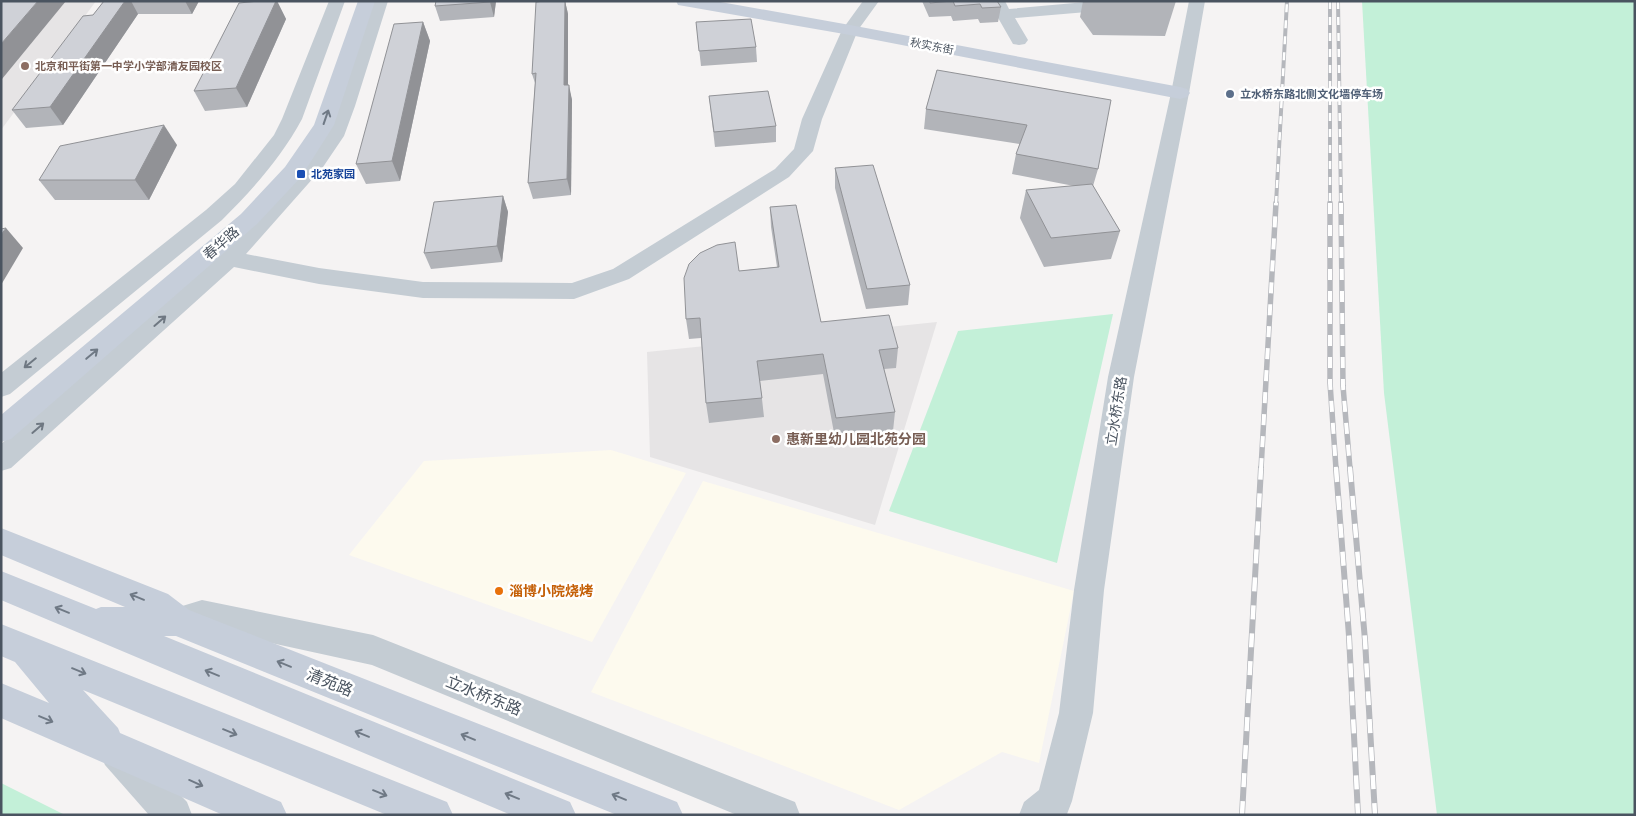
<svg xmlns="http://www.w3.org/2000/svg" width="1636" height="816" font-family="Figtree,'Noto Sans SC',sans-serif">
	<style>
		.commercial { fill: #fdfaee }
		.education { fill: #e6e4e5 }
		.green { fill: #c3f0d8 }
		.lines { fill: none; stroke-linecap: round; stroke-linejoin: round }
		.street { fill: #c4ccd3; fill-rule: evenodd }
		.secondary { fill: #c6ceda; fill-rule: evenodd }
		.rail-far2-casing { stroke: #b5b7bc; stroke-width: 4 }
		.rail-far1-casing { stroke: #b5b7bc; stroke-width: 5.5 }
		.rail-casing { stroke: #b5b7bc; stroke-width: 6 }
		.rail-far2 { stroke: #fff; stroke-width: 2.5; stroke-dasharray: 8; stroke-linecap: butt }
		.rail-far1 { stroke: #fff; stroke-width: 4; stroke-dasharray: 11; stroke-linecap: butt }
		.rail { stroke: #fff; stroke-width: 4.5; stroke-dasharray: 14; stroke-linecap: butt }
		.wall { fill: #b2b4b9 }
		.shaded-wall { fill: #919296 }
		.building { fill: #cfd1d7; stroke: #919296 }
		.oneway { stroke: #6f7985 }
		.oneway2 { stroke: #6f7882 }
		.education-dot { fill: #8d6e63; stroke: #fff; stroke-width: 2 }
		.service-dot { fill: #5c6f8a; stroke: #fff; stroke-width: 2 }
		.transit-dot { fill: #1a4fb4; stroke: #fff; stroke-width: 2 }
		.food-dot { fill: #e8710a; stroke: #fff; stroke-width: 2 }
		.labels { text-anchor: middle; stroke-width: 5; stroke-linejoin: round; paint-order: stroke }
		.far-street-label { font-size: 11px; fill: #4a5460; stroke: #fff }
		.far-education-label { font-size: 11px; font-weight: bold; fill: #785e54; stroke: #fff; text-anchor: start }
		.far-service-label { font-size: 11px; font-weight: bold; fill: #4e5e75; stroke: #fff; text-anchor: start }
		.far-transit-label { font-size: 11px; font-weight: bold; fill: #164399; stroke: #fff; text-anchor: start }
		.street-label { font-size: 14px; fill: #4a5460; stroke: #fff }
		.education-label { font-size: 14px; font-weight: bold; fill: #785e54; stroke: #fff; text-anchor: start }
		.food-label { font-size: 14px; font-weight: bold; fill: #c56008; stroke: #fff; text-anchor: start }
		.near-street-label { font-size: 16px; fill: #4a5460; stroke: #fff }
	</style>
	<rect width="100%" height="100%" fill="#f5f3f3"/>
	<!-- commercial -->
	<g class="commercial">
		<path d="M611 450 686 473 592 642 349 555 424 461Z"/>
		<path d="M703 481 1074 591 1039 763 1002 752 899 810 591 692Z"/>
	</g>
	<!-- education -->
	<g class="education">
		<path d="M1 1H96L1 130Z"/>
		<path d="M937 322 875 525 650 457 647 352Z"/>
	</g>
	<!-- green -->
	<g class="green">
		<path d="M1362 1H1635V815H1437L1384 393Z"/>
		<path d="M1113 314 1057 563 889 511 958 331Z"/>
		<path d="M1 783 65 815H1Z"/>
	</g>
	<g class="lines">
		<!-- street -->
		<g class="street">
			<path d="M329 1H345L302 119C281 158 253 189 222 220L10 394 1 397V373L206 210 235 184 274 135 282 119Z"/>
			<path d="M372 1H388L355 106 344 136 323 167 246 254 319 268 423 282 572 283 613 269 775 169 794 149 802 119 842 30 863 1H879L858 30 822 119 813 151 789 177 629 279 574 299 423 298 319 284 234 267 11 468 1 471V444L212 262 201 259 198 254 201 249 209 247 225 250 309 159 324 136 337 106Z"/>
			<path d="M1005 1 1009 9 1097 1H1166L1164 4 1158 6 1015 18 1028 40 1025 44 1019 45 1013 44 989 2Z"/>
			<path d="M1189 1H1205L1189 93 1134 377 1104 590 1093 713 1072 801 1067 814 1019 815 1024 802 1039 790 1059 713 1074 590 1108 377 1171 93Z"/>
			<path d="M202 600 373 635 795 802 800 815H737L372 665 202 628 177 635 166 631 161 621 166 611Z"/>
			<path d="M117 736 129 741 187 802 192 815H149L105 765 100 753 105 741Z"/>
		</g>
		<!-- secondary -->
		<g class="secondary">
			<path d="M358 1H375L334 125 301 177 257 224 11 439 1 442V415L241 214 285 167 314 125Z"/>
			<path d="M676 1H715L850 25 1180 87 1187 89 1190 93 1187 97 1180 99 850 35 684 6 678 5Z"/>
			<path d="M1 528 168 594 189 610 677 802 683 815H617L176 636H164L570 802 576 815H511L1 600V571L96 609 101 607H125L1 555Z"/>
			<path d="M1 624 447 802 453 815H387L83 690 118 728 120 733 281 802 287 815H223L1 718V683L49 703 15 662 1 656Z"/>
		</g>
		<defs>
			<g id="rail-far2">
				<path d="M1330 1V204"/>
				<path d="M1338 1 1341 204"/>
				<path d="M1276 204 1287 1"/>
			</g>
			<g id="rail-far1">
				<path d="M1330 203V383L1336 469"/>
				<path d="M1341 203 1343 386 1350 469"/>
				<path d="M1261 469 1276 203"/>
			</g>
			<g id="rail">
				<path d="M1336 468 1349 636 1358 815"/>
				<path d="M1350 468 1365 640 1375 815"/>
				<path d="M1242 815 1261 468"/>
			</g>
		</defs>
		<!-- rail-far2 casing -->
		<use href="#rail-far2" class="rail-far2-casing"/>
		<!-- rail-far1 casing -->
		<use href="#rail-far1" class="rail-far1-casing"/>
		<!-- rail casing -->
		<use href="#rail" class="rail-casing"/>
		<!-- rail-far2 -->
		<use href="#rail-far2" class="rail-far2"/>
		<!-- rail-far1 -->
		<use href="#rail-far1" class="rail-far1"/>
		<!-- rail -->
		<use href="#rail" class="rail"/>
	</g>
	<!-- wall -->
	<g class="wall">
		<path d="M104 1H199L192 14H138L63 125 26 128 12 110 93 15Z"/>
		<path d="M259 1H277L286 19 247 107 205 111 194 91Z"/>
		<path d="M436 1H496L494 17 440 21 435 6Z"/>
		<path d="M565 1 568 14V85L572 100 571 195 533 199 528 183 535 83 532 74Z"/>
		<path d="M922 1H997L1001 7 998 22 980 23 978 19 953 21 951 16 929 17Z"/>
		<path d="M1083 1H1176L1165 36 1093 35 1080 17Z"/>
		<path d="M423 22 430 41 400 181 366 184 356 164Z"/>
		<path d="M696 22 756 47 757 62 701 66Z"/>
		<path d="M937 70 1098 169 1093 186 1120 231 1111 259 1044 267 1020 218 1026 190 1074 186 1012 174 1016 154 1020 144 924 129 926 109Z"/>
		<path d="M709 96 776 126V142L715 147Z"/>
		<path d="M177 145 149 200H55L39 180Z"/>
		<path d="M835 168 910 285 908 305 866 309 835 188Z"/>
		<path d="M503 196 508 212 502 262 431 269 424 253Z"/>
		<path d="M770 207 821 322 898 348 896 368 884 369 895 412 893 431 835 438 823 374 760 381 764 417 709 423 706 403 701 338 689 339 686 319 739 271 777 267 771 227Z"/>
	</g>
	<!-- shaded-wall -->
	<g class="shaded-wall">
		<path d="M38 1H66L2 79 1 78V44Z"/>
		<path d="M125 1H131L138 14 63 125 50 107Z"/>
		<path d="M185 1H199L192 14Z"/>
		<path d="M276 1H277L286 19 247 107 236 88Z"/>
		<path d="M490 1H496L494 17 490 2Z"/>
		<path d="M565 1 568 14V101L564 85Z"/>
		<path d="M423 22 430 41 400 181 392 161Z"/>
		<path d="M569 85 572 100 571 195 567 179Z"/>
		<path d="M164 125 177 145 149 200 135 180Z"/>
		<path d="M503 196 508 212 502 262 497 246Z"/>
		<path d="M6 228 23 248 1 285V235Z"/>
	</g>
	<!-- building -->
	<g class="building">
		<path d="M2 1H38L1 44V2Z"/>
		<path d="M104 1H125L50 107 12 110 83 16 93 15Z"/>
		<path d="M259 1H276L236 88 194 91 239 3Z"/>
		<path d="M436 1H490V2L435 6Z"/>
		<path d="M544 1H565L564 85H569L567 179 528 183 536 73 532 74 536 2Z"/>
		<path d="M930 1H952L930 3Z"/>
		<path d="M953 1H997L1001 7 982 8 980 4 955 6Z"/>
		<path d="M751 19 756 47 699 51 696 22Z"/>
		<path d="M423 22 392 161 356 164 394 24Z"/>
		<path d="M937 70 1111 100 1098 169 1016 154 1027 125 926 109Z"/>
		<path d="M768 91 776 126 714 132 709 96Z"/>
		<path d="M164 125 135 180H39L60 146Z"/>
		<path d="M873 165 910 285 867 289 835 168Z"/>
		<path d="M1092 184 1120 231 1051 238 1026 190Z"/>
		<path d="M503 196 497 246 424 253 434 202Z"/>
		<path d="M796 205 821 322 889 315 898 348 879 350 895 412 836 418 823 354 757 361 762 398 706 403 700 318 686 319 684 278 689 264 700 253 717 245 735 242 739 271 779 267 770 207Z"/>
		<path d="M6 228 1 235V229Z"/>
	</g>
	<!-- one-way arrows -->
	<defs><path id="oneway-shaft" d="M-6 0H5M1.5-3L5.5 0L1.5 3" fill="none" stroke-width="1.6" stroke-linecap="round" stroke-linejoin="round" transform="scale(1.25)"/></defs>
	<g class="oneway">
		<use href="#oneway-shaft" transform="translate(326 117) rotate(-71)"/>
		<use href="#oneway-shaft" transform="translate(92 354) rotate(-40)"/>
		<use href="#oneway-shaft" transform="translate(137 597) rotate(-158)"/>
		<use href="#oneway-shaft" transform="translate(62 610) rotate(-158)"/>
		<use href="#oneway-shaft" transform="translate(284 664) rotate(-158)"/>
		<use href="#oneway-shaft" transform="translate(79 671) rotate(22)"/>
		<use href="#oneway-shaft" transform="translate(212 673) rotate(-158)"/>
		<use href="#oneway-shaft" transform="translate(46 719) rotate(23)"/>
		<use href="#oneway-shaft" transform="translate(230 732) rotate(22)"/>
		<use href="#oneway-shaft" transform="translate(362 734) rotate(-158)"/>
		<use href="#oneway-shaft" transform="translate(468 737) rotate(-158)"/>
		<use href="#oneway-shaft" transform="translate(196 783) rotate(24)"/>
		<use href="#oneway-shaft" transform="translate(380 793) rotate(22)"/>
		<use href="#oneway-shaft" transform="translate(512 796) rotate(-158)"/>
		<use href="#oneway-shaft" transform="translate(619 797) rotate(-158)"/>
	</g>
	<g class="oneway2">
		<use href="#oneway-shaft" transform="translate(160 321) rotate(-41)"/>
		<use href="#oneway-shaft" transform="translate(30 363) rotate(141)"/>
		<use href="#oneway-shaft" transform="translate(38 428) rotate(-41)"/>
	</g>
	<!-- markers -->
	<g class="education-dot">
		<circle cx="25" cy="66" r="5"/>
		<circle cx="776" cy="439" r="5"/>
	</g>
	<circle class="service-dot" cx="1230" cy="94" r="5"/>
	<rect class="transit-dot" x="296" y="169" width="10" height="10" rx="2.5"/>
	<circle class="food-dot" cx="499" cy="591" r="5"/>
	<g class="labels">
		<!-- far-street labels -->
		<g class="far-street-label">
			<text transform="translate(932 46) rotate(11)" y="4">秋实东街</text>
		</g>
		<!-- far-education labels -->
		<g class="far-education-label">
			<text x="35" y="70">北京和平街第一中学小学部清友园校区</text>
		</g>
		<!-- far-service labels -->
		<g class="far-service-label">
			<text x="1240" y="98">立水桥东路北侧文化墙停车场</text>
		</g>
		<!-- far-transit labels -->
		<g class="far-transit-label">
			<text x="311" y="178">北苑家园</text>
		</g>
		<!-- street labels -->
		<g class="street-label">
			<text transform="translate(221 243) rotate(-41)" y="5">春华路</text>
			<text transform="translate(1116 411) rotate(-81)" y="5">立水桥东路</text>
		</g>
		<!-- education labels -->
		<g class="education-label">
			<text x="786" y="444">惠新里幼儿园北苑分园</text>
		</g>
		<!-- food labels -->
		<g class="food-label">
			<text x="509" y="596">淄博小院烧烤</text>
		</g>
		<!-- near-street labels -->
		<g class="near-street-label">
			<text transform="translate(330 682) rotate(22)" y="6">清苑路</text>
			<text transform="translate(484 695) rotate(22)" y="6">立水桥东路</text>
		</g>
	</g>
	<!-- border -->
	<rect width="1636" height="816" fill="none" stroke="#4a5460" stroke-width="5"/>
</svg>
